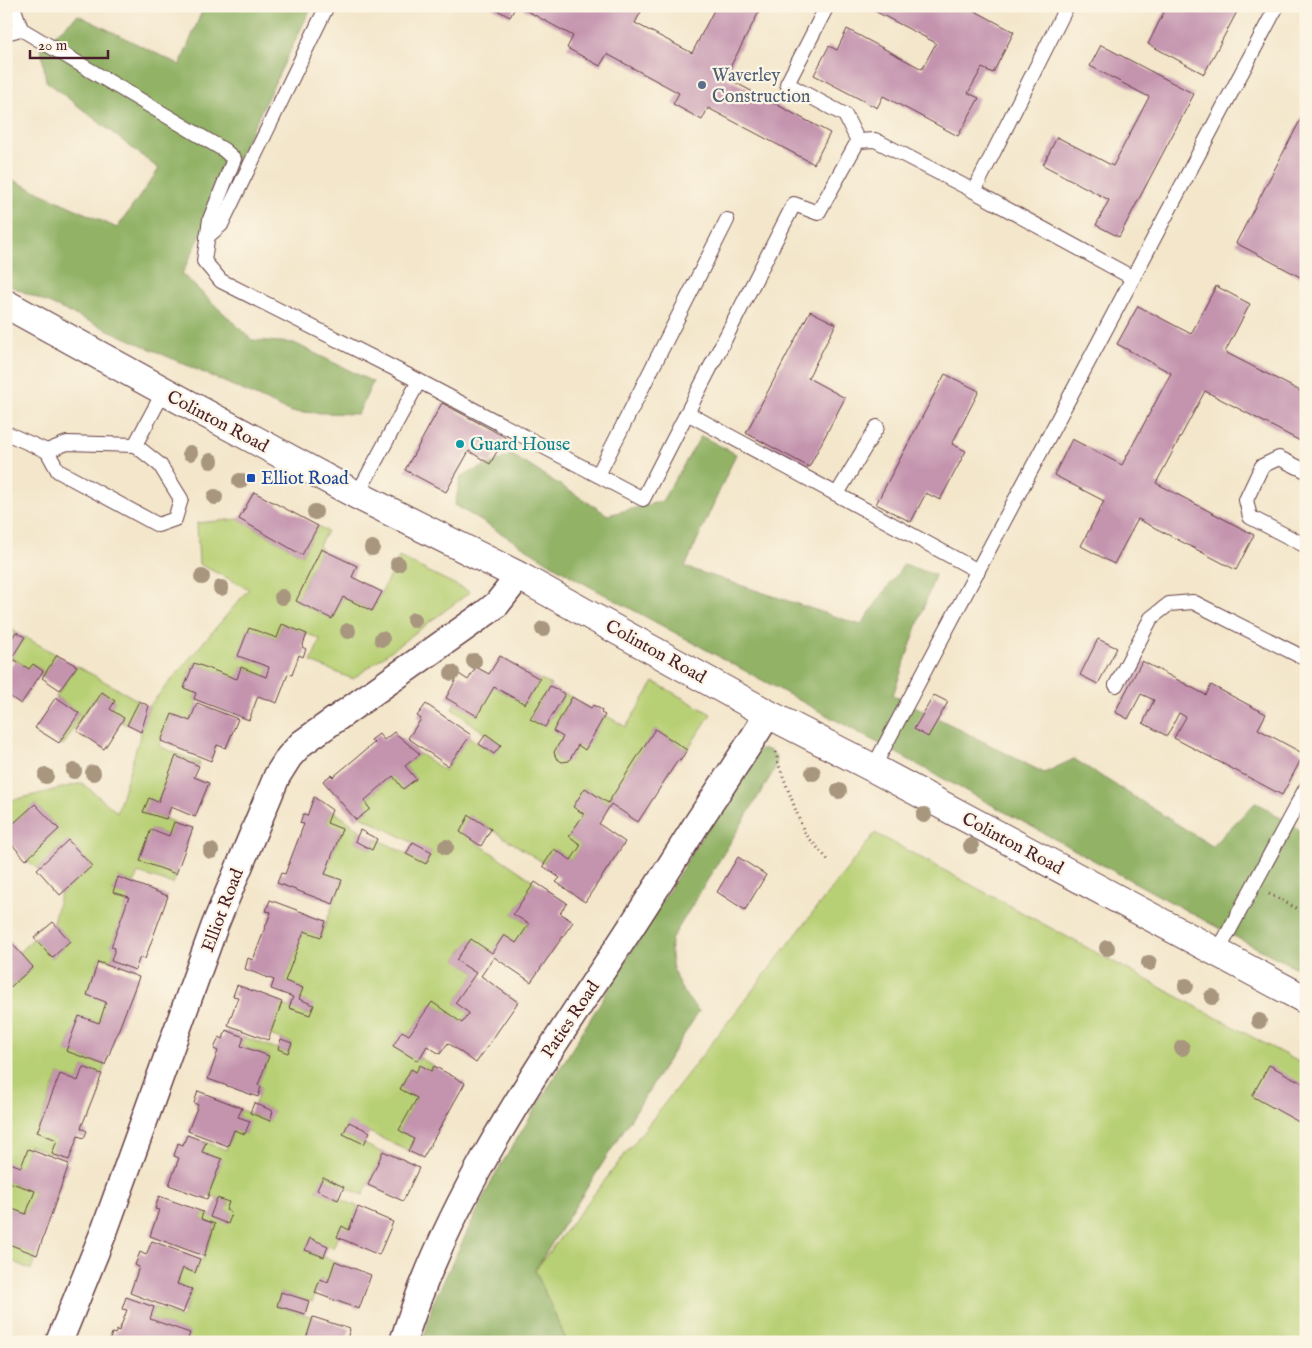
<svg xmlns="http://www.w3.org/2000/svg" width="1312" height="1348" font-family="'IM FELL English',serif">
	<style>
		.green { fill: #b8d075; stroke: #817850 }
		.forest { fill: #92b266; stroke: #6e6848 }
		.building { fill: #c494af }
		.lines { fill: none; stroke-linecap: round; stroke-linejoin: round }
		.lane-casing { stroke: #633d43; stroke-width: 16 }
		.street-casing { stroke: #633d43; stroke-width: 29 }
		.secondary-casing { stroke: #633d43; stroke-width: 30 }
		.path { stroke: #633d43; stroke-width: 3; stroke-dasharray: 1 4; stroke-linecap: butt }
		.lane { stroke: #fff; stroke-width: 14 }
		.street { stroke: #fff; stroke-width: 26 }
		.secondary { stroke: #fff; stroke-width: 28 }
		.tree { fill: #a8967f }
		.service-dot { fill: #5c6f8a; stroke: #fcf5e5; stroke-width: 2 }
		.culture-dot { fill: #0f9aa8; stroke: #fcf5e5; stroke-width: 2 }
		.transit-dot { fill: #1a4fb4; stroke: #fcf5e5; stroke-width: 2 }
		.labels { text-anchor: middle; stroke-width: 4.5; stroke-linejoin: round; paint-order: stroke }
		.service-label { font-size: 18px; fill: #4e5e75; stroke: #fcf5e5; text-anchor: start }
		.street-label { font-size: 18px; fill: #4a1f2b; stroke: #fcf5e5 }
		.culture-label { font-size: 18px; fill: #0d838f; stroke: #fcf5e5; text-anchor: start }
		.transit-label { font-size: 18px; fill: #164399; stroke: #fcf5e5; text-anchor: start }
	</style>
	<rect width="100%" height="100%" fill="#fcf5e5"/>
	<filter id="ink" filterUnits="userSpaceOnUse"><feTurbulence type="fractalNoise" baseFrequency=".02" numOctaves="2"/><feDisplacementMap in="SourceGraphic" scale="10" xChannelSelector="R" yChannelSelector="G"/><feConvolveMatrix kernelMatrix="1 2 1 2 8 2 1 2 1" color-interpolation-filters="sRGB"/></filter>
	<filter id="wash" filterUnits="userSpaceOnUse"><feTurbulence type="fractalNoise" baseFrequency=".0096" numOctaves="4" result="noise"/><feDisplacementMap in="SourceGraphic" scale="20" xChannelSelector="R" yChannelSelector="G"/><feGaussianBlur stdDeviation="1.12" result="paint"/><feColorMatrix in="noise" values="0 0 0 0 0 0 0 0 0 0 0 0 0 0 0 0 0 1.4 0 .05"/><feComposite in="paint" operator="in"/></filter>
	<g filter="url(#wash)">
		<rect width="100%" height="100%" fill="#f3e6ca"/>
		<!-- green -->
		<g class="green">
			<path d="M239 519 302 555 318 526 327 531 318 547 321 549 296 601 332 619 343 597 372 611 399 557 470 592 353 679 311 662 320 639 282 624 277 638 249 628 238 656 269 667 266 677 242 667 237 679 194 663 184 688 196 693 194 699 198 701 190 721 171 714 159 746 200 763 199 766 176 757 158 802 144 812 174 822 169 836 151 829 140 860 176 874 173 884 138 873 134 883 119 877 113 892 129 897 111 946 115 948 111 961 100 957 87 994 106 1002 99 1023 79 1016 66 1051 105 1065 102 1074 83 1067 78 1081 59 1074 37 1132 57 1140 52 1154 29 1145 21 1167 6 1165V1038L10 1035 6 1031V991L33 968 19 952 34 938 52 958 70 941 53 922 60 895 92 866 68 840 37 869 32 864 31 865 26 860 59 829 35 804 6 830V802L82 783 117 812 149 706 249 589 199 564 197 523Z"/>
			<path d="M6 626 16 632 6 647Z"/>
			<path d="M25 637 57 655 42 678 40 676 43 671 33 664 29 669 11 658Z"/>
			<path d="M77 666 139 701 127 725 121 722 124 718 110 709 115 701 102 692 97 700 94 699 63 745 59 743 79 713 56 697Z"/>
			<path d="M540 679 551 685 530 719 545 727 565 694 572 697 553 731 563 737 554 752 556 758 562 762 569 760 578 745 585 749 605 715 626 727 654 682 711 714 687 750 655 729 608 803 585 788 573 807 584 814 569 836 581 845 571 860 554 849 544 863 469 815 461 832 535 882 513 914 529 924 516 943 504 935 492 953 471 939 456 959 476 973 455 1003 469 1013 462 1023 432 1002 409 1035 402 1031 393 1046 418 1061 420 1058 434 1066 431 1071 416 1072 411 1069 400 1089 417 1098 399 1130 414 1139 408 1151 348 1122 343 1134 383 1153 363 1195 323 1178 317 1190 338 1200 339 1198 358 1207 349 1230 342 1227 333 1248 310 1239 305 1250 335 1261 328 1282 320 1279 312 1302 281 1292 277 1306 313 1317 305 1342H187L189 1333 150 1319 154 1307 182 1318 192 1290 177 1284 183 1268 194 1273 200 1259 203 1260 215 1225 201 1219 203 1213 228 1223 232 1213 226 1210 229 1202 209 1195 222 1159 202 1152 206 1142 226 1150 234 1130 245 1134 249 1121 238 1117 241 1110 269 1121 273 1111 255 1104 261 1087 258 1085 269 1056 241 1046 244 1037 288 1053 292 1043 270 1035 281 1004 309 1015 313 1005 299 999 303 988 285 981 304 931 321 936 342 880 325 874 342 830 327 823 332 810 360 830 355 841 372 850 377 839 426 864 431 852 361 816 370 809 364 801 393 776 404 789 416 779 405 766 420 754 445 771 469 737 494 754 501 745 452 709 455 703 494 687 525 704Z"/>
			<path d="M875 833 1306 1066V1342H567L535 1270Z"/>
			<path d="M6 1181 35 1191 26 1214 7 1208 6 1210Z"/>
			<path d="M6 1243 37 1255 31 1270 6 1258Z"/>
		</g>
		<!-- forest -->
		<g class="forest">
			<path d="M204 6H312L182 274 252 340 294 343 373 382 358 414 291 412 6 284V177L117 228 159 169 46 81 41 47 78 15 180 65Z"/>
			<path d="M701 436 736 454 685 567 861 625 904 564 935 575 893 695 1044 773 1074 759 1212 846 1256 802 1306 834V889L1302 903 1306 905V973L1224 931 576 579 455 505 461 476 512 455 608 515 662 501Z"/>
			<path d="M762 749C777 750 779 760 773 772L671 940C669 970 678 989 699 1011L535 1270 567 1342H423L433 1303 493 1178 753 753Z"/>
		</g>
		<g id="blocks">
			<!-- building -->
			<g class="building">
				<path d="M490 6H516L510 17Z"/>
				<path d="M518 6H644L635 23 692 53 716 6H762L725 77 830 133 814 164 708 108 702 120 673 104 679 93 607 54 600 66 567 48 573 36Z"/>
				<path d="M765 6H781L777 13Z"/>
				<path d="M865 6H966L1014 32 993 73 982 68 968 93 979 98 958 136 883 96 877 108 814 75 829 46 837 50 847 29 922 69 936 43Z"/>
				<path d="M1167 6H1240L1204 74 1148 44Z"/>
				<path d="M1101 45 1194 94 1119 237 1096 225 1109 200 1043 165 1057 137 1113 166 1149 97 1090 66Z"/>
				<path d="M1306 109V280L1236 243Z"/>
				<path d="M1216 286 1250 304 1225 352 1306 394V439L1304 443 1205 391 1156 483 1254 535 1236 570 1138 519 1114 564 1081 546 1104 501 1054 475 1072 439 1122 465 1171 373 1117 344 1138 306 1191 334Z"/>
				<path d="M810 311 836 324 808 378 845 398 809 467 746 433Z"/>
				<path d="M945 374 979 391 952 444 966 451 940 500 926 493 911 522 876 504Z"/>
				<path d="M442 403 505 437 490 464 469 451 446 492 405 470Z"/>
				<path d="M254 492 318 526 302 555 239 519Z"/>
				<path d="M321 549 357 566 352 577 382 592 372 611 343 597 332 619 296 601Z"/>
				<path d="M282 624 307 634 302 647 306 649 303 657 299 655 292 675 288 674 277 703 258 696 249 720 194 699 196 693 184 688 194 663 237 679 241 667 266 677 269 667 238 656 249 628 277 638Z"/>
				<path d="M16 632 25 637 10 661 6 659V647Z"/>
				<path d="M1098 639 1117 648 1098 684 1080 675Z"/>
				<path d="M57 655 77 666 60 690 42 678Z"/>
				<path d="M500 656 540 679 525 704 494 687 477 716 446 698 459 674 468 680 476 667 489 674Z"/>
				<path d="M15 660 29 669 33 664 43 671 21 704 6 694V673Z"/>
				<path d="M1142 661 1206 695 1211 685 1266 714 1258 729 1304 754 1282 795 1174 738 1186 717 1179 713 1167 736 1143 723 1154 700 1141 694 1128 719 1115 712Z"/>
				<path d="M550 686 565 694 545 727 530 719Z"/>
				<path d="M102 692 115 701 110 709 124 718 104 749 77 731Z"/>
				<path d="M934 695 948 702 928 737 914 729Z"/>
				<path d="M56 697 79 713 59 743 35 728Z"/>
				<path d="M572 697 591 708 593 705 602 710 601 713 605 715 585 750 578 745 569 761 562 762 556 758 554 752 563 737 553 731Z"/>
				<path d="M139 701 149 706 141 732 127 725Z"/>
				<path d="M197 703 238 719 226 748 217 745 211 761 161 741 172 714 190 721Z"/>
				<path d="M426 704 471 735 448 766 408 738 421 719 417 716Z"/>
				<path d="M655 729 687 750 680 761 678 760 638 822 611 804 599 824 625 842 585 902 556 882 560 878 543 866 554 849 571 860 581 845 569 836 584 814 573 807 585 788 608 803Z"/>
				<path d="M394 732 420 754 405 766 416 779 403 789 393 776 364 801 370 809 356 820 323 781 331 775 333 777 374 743 371 740 379 734 384 740Z"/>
				<path d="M486 734 501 745 494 754 479 744Z"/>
				<path d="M176 756 199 766 194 777 209 783 195 817 171 807 166 819 143 812 149 798 158 802Z"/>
				<path d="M314 797 332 810 327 823 342 829 325 874 342 880 333 904 277 883 281 873 285 874 304 824 300 823 303 814 307 816Z"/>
				<path d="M35 804 59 829 26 860 6 838V830Z"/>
				<path d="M469 815 491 829 481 846 460 832Z"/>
				<path d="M174 822 193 828 176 874 140 861 151 829 169 836Z"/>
				<path d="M360 830 377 839 372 850 355 841Z"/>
				<path d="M68 840 92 866 60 895 37 869Z"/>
				<path d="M413 842 432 852 426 864 406 854Z"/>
				<path d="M738 857 766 875 745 910 717 892Z"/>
				<path d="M118 877 168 896 145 959 140 957 135 970 111 961 115 948 111 947 129 897 113 892Z"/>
				<path d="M535 882 567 903 560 913 573 922 531 982 494 957 481 976 518 1002 476 1063 448 1043 440 1054 427 1046 418 1061 393 1046 402 1031 409 1035 432 1002 462 1023 469 1013 455 1003 476 973 456 960 471 939 492 953 504 935 516 943 529 924 513 914Z"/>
				<path d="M270 900 326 921 321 937 304 931 285 981 303 988 299 999 314 1005 310 1015 289 1008 293 997 271 989 274 980 245 969 248 958 253 960 271 912 266 911Z"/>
				<path d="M53 922 70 941 52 958 34 938Z"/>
				<path d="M8 939 33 967 6 991V941Z"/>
				<path d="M98 962 139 977 105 1065 66 1051 79 1016 99 1023 102 1015 106 1002 87 995Z"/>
				<path d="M237 985 282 1002 268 1040 228 1025 238 997 233 996Z"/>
				<path d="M226 1030 244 1037 241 1046 269 1056 258 1085 261 1087 258 1097 208 1079 218 1051 214 1049 219 1037 223 1039Z"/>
				<path d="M281 1039 292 1043 288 1053 278 1049Z"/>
				<path d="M420 1065 431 1071 434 1066 465 1083 423 1158 408 1151 414 1139 399 1130 417 1098 400 1089 411 1069 416 1072Z"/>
				<path d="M1269 1065 1306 1085V1126L1252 1096Z"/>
				<path d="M83 1067 102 1074 81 1128 87 1131 84 1138 78 1136 69 1160 52 1154 57 1140 37 1132 60 1074 78 1081Z"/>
				<path d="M198 1091 242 1108 238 1117 250 1121 245 1134 234 1130 228 1146 188 1131 198 1105 194 1103Z"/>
				<path d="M254 1103 273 1111 270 1121 250 1113Z"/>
				<path d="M349 1122 370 1132 364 1144 343 1134Z"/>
				<path d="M187 1135 206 1142 202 1152 222 1159 207 1199 169 1185 179 1158 174 1156 178 1143 183 1145Z"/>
				<path d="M28 1149 69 1164 37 1255 6 1243 7 1207 26 1214 35 1191 6 1181V1165L7 1162 21 1167Z"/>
				<path d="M383 1151 419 1168 403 1201 368 1185Z"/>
				<path d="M323 1177 344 1187 338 1200 317 1190Z"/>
				<path d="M159 1196 203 1212 201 1219 215 1224 204 1256 150 1236 159 1210 155 1209Z"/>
				<path d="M217 1198 229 1202 226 1210 232 1213 228 1224 210 1217Z"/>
				<path d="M358 1207 393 1222 379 1255 337 1237 342 1226 349 1230Z"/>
				<path d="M310 1238 328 1246 324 1257 305 1250Z"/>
				<path d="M152 1241 200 1259 195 1273 183 1268 177 1284 192 1289 183 1313 130 1293 139 1267 135 1265 140 1252 146 1255Z"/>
				<path d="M335 1261 371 1275 359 1309 315 1293 320 1279 328 1282Z"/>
				<path d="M281 1292 309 1301 305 1314 277 1306Z"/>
				<path d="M126 1297 154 1307 150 1319 190 1333 187 1342H109L112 1333 115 1334 117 1330 119 1331 127 1310 122 1309Z"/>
				<path d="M6 1308 12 1315 6 1320Z"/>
				<path d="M313 1317 350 1329 346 1342H305Z"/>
			</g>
		</g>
	</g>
	<g filter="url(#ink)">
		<use href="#blocks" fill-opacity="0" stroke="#633d43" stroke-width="1"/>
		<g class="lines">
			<defs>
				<g id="lane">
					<path d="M13 6 21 29 224 150 234 159 210 219 204 261 221 281 419 381 643 499 794 204 818 213 858 141 875 140 974 191 1067 6"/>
					<path d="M827 6 787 84 845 115 858 141"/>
					<path d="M6 33 21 29"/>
					<path d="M974 191 1133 278"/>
					<path d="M207 237 221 225 327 6"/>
					<path d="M687 413 978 571"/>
					<path d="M6 433 47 451 58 471 158 525 175 519 181 499 160 465 135 445 164 391"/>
					<path d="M47 451 67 443 135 445"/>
					<path d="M1306 471 1279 458 1262 466 1246 500 1250 517 1306 546"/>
					<path d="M598 475 727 220"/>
					<path d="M837 494 877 427"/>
					<path d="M357 495 419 381"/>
					<path d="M1116 685 1151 618 1169 604 1193 602 1306 659"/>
					<path d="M873 768 1277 6"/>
					<path d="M1217 953 1306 788"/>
				</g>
				<g id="street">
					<path d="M59 1342 105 1229 215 925 277 776 289 757 302 743 487 612 497 604 519 576"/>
					<path d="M403 1342C444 1210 522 1091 598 977 632 927 664 876 696 825 720 788 745 752 768 714"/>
				</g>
				<path id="secondary" d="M6 304 164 391 357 495 519 576 768 714 873 768 1306 1000"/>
			</defs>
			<!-- lane casing -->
			<use href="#lane" class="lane-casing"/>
			<!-- street casing -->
			<use href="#street" class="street-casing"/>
			<!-- secondary casing -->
			<use href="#secondary" class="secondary-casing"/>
			<!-- path -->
			<g class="path">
				<path d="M776 752 778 763 804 832 828 860"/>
				<path d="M1269 894 1306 913"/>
			</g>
			<!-- lane -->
			<use href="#lane" class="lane"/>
			<!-- street -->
			<use href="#street" class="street"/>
			<!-- secondary -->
			<use href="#secondary" class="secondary"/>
		</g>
		<!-- trees -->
		<g class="tree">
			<circle cx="190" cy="453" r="8"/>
			<circle cx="211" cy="461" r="8"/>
			<circle cx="240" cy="481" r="8"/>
			<circle cx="215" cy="497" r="8"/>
			<circle cx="315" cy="512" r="8"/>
			<circle cx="372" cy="548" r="8"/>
			<circle cx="398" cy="564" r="8"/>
			<circle cx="202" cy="577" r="8"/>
			<circle cx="221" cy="588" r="8"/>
			<circle cx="282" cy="597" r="8"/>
			<circle cx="414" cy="620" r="8"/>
			<circle cx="543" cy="629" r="8"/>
			<circle cx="348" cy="631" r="8"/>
			<circle cx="382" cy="639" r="8"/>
			<circle cx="474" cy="661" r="8"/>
			<circle cx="452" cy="673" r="8"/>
			<circle cx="74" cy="771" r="8"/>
			<circle cx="93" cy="773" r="8"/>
			<circle cx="813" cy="773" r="8"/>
			<circle cx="46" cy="776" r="8"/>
			<circle cx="839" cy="791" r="8"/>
			<circle cx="924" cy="815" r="8"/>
			<circle cx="971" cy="846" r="8"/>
			<circle cx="446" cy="847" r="8"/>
			<circle cx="211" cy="851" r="8"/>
			<circle cx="1107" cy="948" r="8"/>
			<circle cx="1149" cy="963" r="8"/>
			<circle cx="1186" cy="986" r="8"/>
			<circle cx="1212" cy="997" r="8"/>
			<circle cx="1259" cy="1021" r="8"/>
			<circle cx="1182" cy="1048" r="8"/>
		</g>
	</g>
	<!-- markers -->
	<circle class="service-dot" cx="702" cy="85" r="5"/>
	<circle class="culture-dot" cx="460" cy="444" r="5"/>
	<rect class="transit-dot" x="246" y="473" width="10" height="10" rx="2.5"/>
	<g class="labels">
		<!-- service labels -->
		<g class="service-label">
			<text x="712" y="81">Waverley<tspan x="712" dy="21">Construction</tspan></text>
		</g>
		<!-- street labels -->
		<g class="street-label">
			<text transform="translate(218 421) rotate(28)" y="6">Colinton Road</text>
			<text transform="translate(656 651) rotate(29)" y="6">Colinton Road</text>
			<text transform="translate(1013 843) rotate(28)" y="6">Colinton Road</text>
			<text transform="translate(222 910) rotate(-69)" y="6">Elliot Road</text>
			<text transform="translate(570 1019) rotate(-56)" y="6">Paties Road</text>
		</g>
		<!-- culture labels -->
		<g class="culture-label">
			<text x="470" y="450">Guard House</text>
		</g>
		<!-- transit labels -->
		<g class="transit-label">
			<text x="261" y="484">Elliot Road</text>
		</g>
	</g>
	<!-- margin -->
	<rect width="1312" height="1348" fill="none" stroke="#fcf5e5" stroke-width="25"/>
	<!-- scale -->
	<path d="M30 50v8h78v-8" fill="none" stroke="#4a1f2b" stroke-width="2.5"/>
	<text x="38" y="50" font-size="15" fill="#4a1f2b" stroke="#fcf5e5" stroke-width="4" paint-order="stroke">20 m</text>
</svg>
